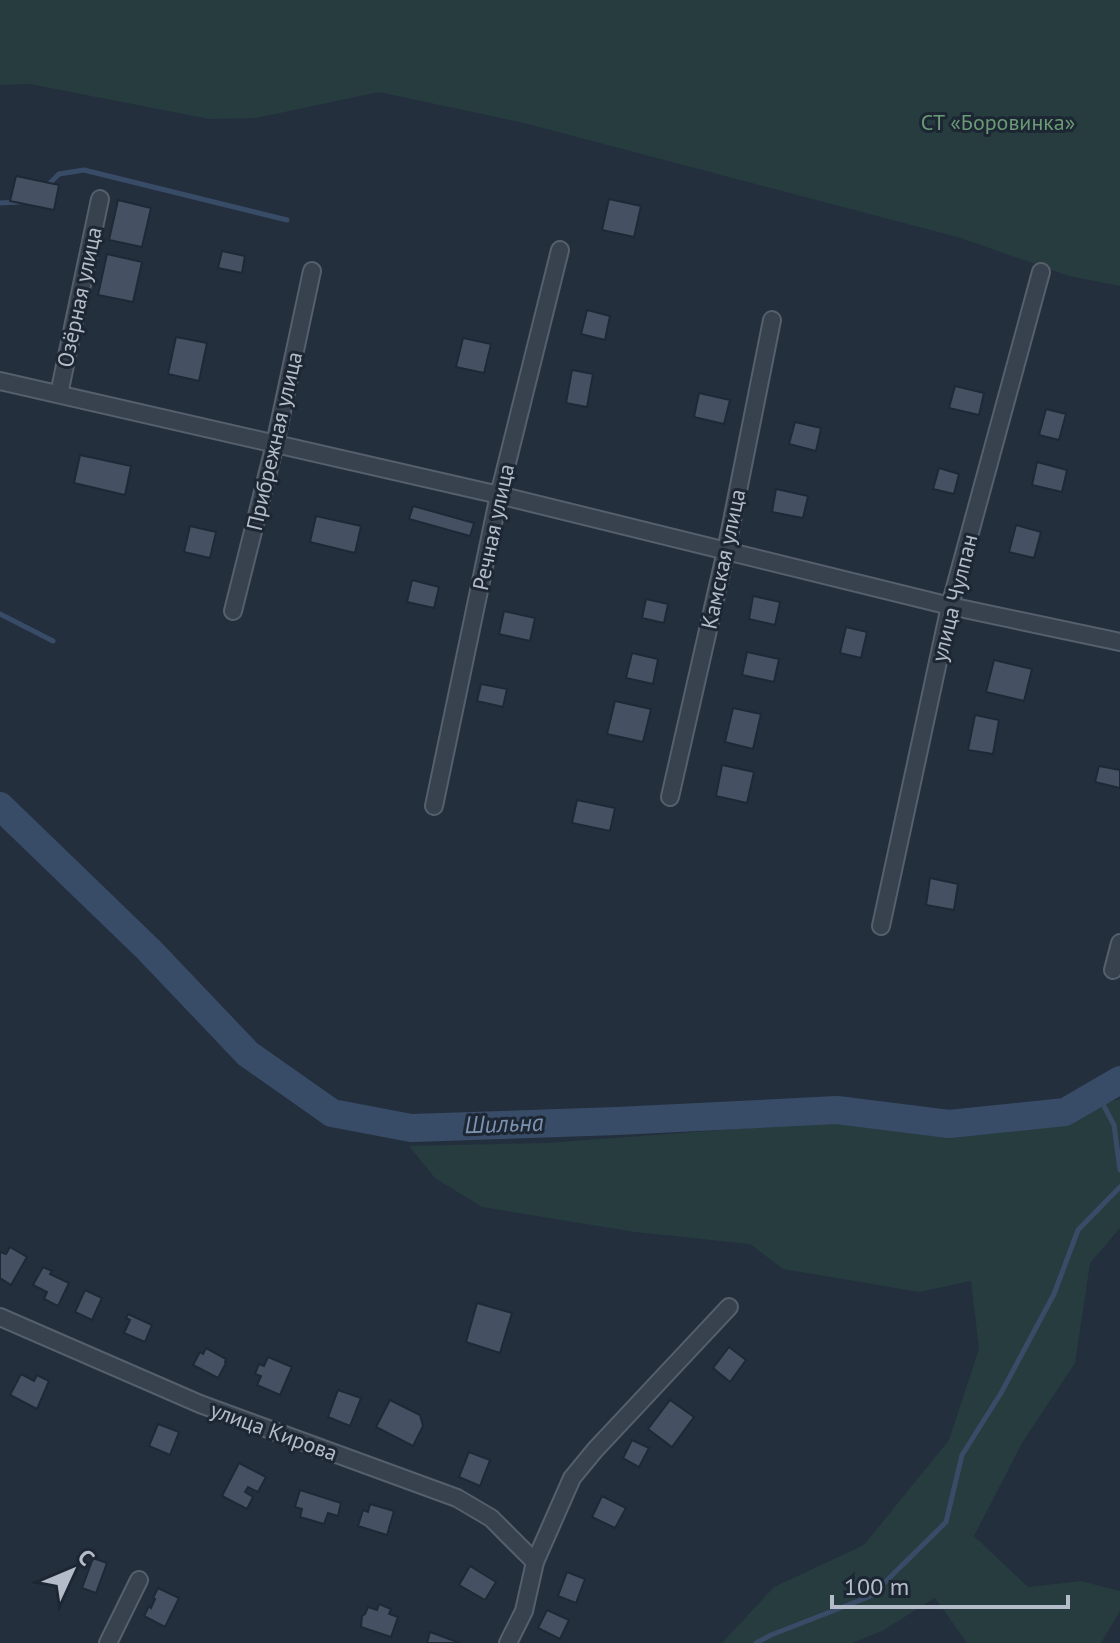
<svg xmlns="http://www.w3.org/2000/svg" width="1120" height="1643" font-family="'PT Sans',sans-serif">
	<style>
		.green { fill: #263c3f }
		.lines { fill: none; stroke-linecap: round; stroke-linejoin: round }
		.stream { stroke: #394c67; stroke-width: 5 }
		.river { stroke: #394c67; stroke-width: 28 }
		.building { fill: #455162; stroke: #1f2835; stroke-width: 2 }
		.street-casing { stroke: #565f6c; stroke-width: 20 }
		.street { stroke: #38414e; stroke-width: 16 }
		.labels { text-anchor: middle; stroke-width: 6; stroke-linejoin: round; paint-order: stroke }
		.park-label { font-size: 22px; fill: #6b9a76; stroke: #1d2633 }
		.street-label { font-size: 22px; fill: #b4bcc9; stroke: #1d2633 }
		.water-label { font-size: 24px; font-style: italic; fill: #7c92b1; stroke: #1d2633 }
	</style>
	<rect width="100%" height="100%" fill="#242f3e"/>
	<!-- green -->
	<g class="green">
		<path d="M0 0H1120V286L1069 276 961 238 524 123 379 92 256 118 209 119 30 84 0 85Z"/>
		<path d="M1120 1099V1228L1090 1263 1075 1363 1022 1443 974 1536 1028 1587 1081 1581 1120 1591V1611L1101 1643H967L935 1598 882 1631 852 1643H722L774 1587 864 1545 949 1440 979 1349 971 1281 919 1292 783 1269 750 1244 635 1232 482 1207 435 1178 409 1146 547 1143 842 1121 948 1132 1065 1112Z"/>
	</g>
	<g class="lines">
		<!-- stream -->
		<g class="stream">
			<path d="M47 186 59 174 84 170 287 220"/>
			<path d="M0 203 19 202"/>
			<path d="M0 614 53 641"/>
			<path d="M1097 1093 1114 1125 1120 1170"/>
			<path d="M756 1643 771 1635 871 1596 946 1522 962 1455 1001 1393 1054 1294 1078 1230 1120 1187"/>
		</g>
		<!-- river -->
		<path class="river" d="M0 806 149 950 248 1054 332 1113 411 1128 617 1121 837 1110 949 1124 1065 1112 1120 1080"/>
	</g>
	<!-- building -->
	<g class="building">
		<path d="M16 176 59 185 54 210 10 201Z"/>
		<path d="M609 199 641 206 634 237 602 230Z"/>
		<path d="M118 200 151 208 142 247 109 240Z"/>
		<path d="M222 251 245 256 242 273 218 268Z"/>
		<path d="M107 254 142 262 133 302 98 295Z"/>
		<path d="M587 310 610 316 605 340 581 334Z"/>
		<path d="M176 337 207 343 199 381 168 374Z"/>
		<path d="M463 338 491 344 484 373 456 367Z"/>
		<path d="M572 370 593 374 587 407 566 403Z"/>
		<path d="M955 386 984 393 979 415 949 408Z"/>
		<path d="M699 393 730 400 724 424 694 417Z"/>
		<path d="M1046 409 1066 414 1059 440 1039 435Z"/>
		<path d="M795 422 821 428 816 451 789 444Z"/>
		<path d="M80 455 131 466 125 495 74 483Z"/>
		<path d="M1037 462 1067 470 1062 492 1032 485Z"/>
		<path d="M939 468 959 474 954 494 933 489Z"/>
		<path d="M776 489 808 496 803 518 772 512Z"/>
		<path d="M413 506 474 523 470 536 409 519Z"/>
		<path d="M316 516 361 526 355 553 310 542Z"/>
		<path d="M1016 525 1041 532 1034 558 1009 552Z"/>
		<path d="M190 526 216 532 210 558 184 552Z"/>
		<path d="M412 580 439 587 434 608 407 602Z"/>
		<path d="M753 596 780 602 775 625 749 619Z"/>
		<path d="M646 599 668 604 664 623 642 618Z"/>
		<path d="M504 611 535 618 530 641 499 634Z"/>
		<path d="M846 627 867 632 861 658 840 653Z"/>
		<path d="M747 652 779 659 774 682 742 675Z"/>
		<path d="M632 653 658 659 653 684 626 678Z"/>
		<path d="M994 660 1032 669 1024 701 986 692Z"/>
		<path d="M481 684 507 689 503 707 477 701Z"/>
		<path d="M615 701 651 709 643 742 607 734Z"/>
		<path d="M733 708 761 714 753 749 725 742Z"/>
		<path d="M975 715 999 720 993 754 968 750Z"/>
		<path d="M722 765 754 772 747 803 716 796Z"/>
		<path d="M1099 766 1120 770V788L1095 782Z"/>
		<path d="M577 800 615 808 610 831 572 823Z"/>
		<path d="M930 878 958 884 954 910 926 905Z"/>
		<path d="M10 1247 27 1257 11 1285 0 1278V1252L6 1254Z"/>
		<path d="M43 1267 52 1271 50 1274 69 1283 58 1306 44 1299 47 1292 33 1285Z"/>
		<path d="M85 1290 102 1298 92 1320 75 1312Z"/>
		<path d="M477 1303 512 1313 500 1353 466 1342Z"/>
		<path d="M128 1314 152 1325 145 1342 124 1333 130 1320 126 1318Z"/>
		<path d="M729 1347 746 1360 730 1382 713 1368Z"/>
		<path d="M206 1348 226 1359 225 1362 226 1363 218 1378 193 1365 200 1352 203 1354Z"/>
		<path d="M268 1357 292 1367 280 1395 257 1385 261 1376 255 1374 259 1364 264 1366Z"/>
		<path d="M21 1374 34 1381 37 1375 49 1381 37 1409 10 1395Z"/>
		<path d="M338 1390 361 1398 350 1426 328 1417Z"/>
		<path d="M390 1400 420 1415 423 1426 413 1446 376 1427Z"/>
		<path d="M670 1400 694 1417 672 1447 648 1429Z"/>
		<path d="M158 1424 179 1432 170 1455 149 1446Z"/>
		<path d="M632 1440 649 1448 639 1467 623 1458Z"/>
		<path d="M469 1452 490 1460 480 1486 459 1477Z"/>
		<path d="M239 1463 266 1477 258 1492 248 1487 245 1492 253 1497 247 1509 222 1496Z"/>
		<path d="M300 1490 341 1503 338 1516 328 1513 324 1524 300 1517 302 1509 295 1507Z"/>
		<path d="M602 1496 626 1508 615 1528 592 1517Z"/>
		<path d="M370 1504 394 1511 387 1535 358 1526 363 1510 368 1512Z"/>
		<path d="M93 1558 107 1563 96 1593 82 1588Z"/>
		<path d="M470 1566 496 1582 485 1600 459 1585Z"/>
		<path d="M567 1572 585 1579 576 1603 558 1596Z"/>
		<path d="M158 1588 179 1598 165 1627 144 1616 149 1606 151 1608 155 1599 153 1598Z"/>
		<path d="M379 1604 391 1609 389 1614 398 1617 391 1637 361 1627 362 1616 365 1614 368 1607 377 1610Z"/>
		<path d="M547 1610 569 1620 560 1639 538 1628Z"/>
		<path d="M430 1632 460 1643H427Z"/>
	</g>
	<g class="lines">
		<defs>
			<g id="street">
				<path d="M0 381 499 495 950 606 1120 642"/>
				<path d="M59 394 100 199"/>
				<path d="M233 611 275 444 312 271"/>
				<path d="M670 797 726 551 772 320"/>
				<path d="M434 806 499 495 560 250"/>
				<path d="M881 926 950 606 1041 272"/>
				<path d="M1113 970 1120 943"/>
				<path d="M0 1317 200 1404 457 1498 491 1518 535 1562"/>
				<path d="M108 1643 139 1580"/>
				<path d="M508 1643 524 1611 535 1562 572 1478 595 1450 729 1307"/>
			</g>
		</defs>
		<!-- street casing -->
		<use href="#street" class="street-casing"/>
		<!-- street -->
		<use href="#street" class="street"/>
	</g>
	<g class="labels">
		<!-- park labels -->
		<g class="park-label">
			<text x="998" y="130">СТ «Боровинка»</text>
		</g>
		<!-- street labels -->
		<g class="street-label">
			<text transform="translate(79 297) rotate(-78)" y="8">Озёрная улица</text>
			<text transform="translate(274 441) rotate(-77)" y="8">Прибрежная улица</text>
			<text transform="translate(493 527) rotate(-78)" y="8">Речная улица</text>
			<text transform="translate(723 559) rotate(-78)" y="8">Камская улица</text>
			<text transform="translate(954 598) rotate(-76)" y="8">улица Чулпан</text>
			<text transform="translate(274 1431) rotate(20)" y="8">улица Кирова</text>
		</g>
		<!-- water labels -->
		<g class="water-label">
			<text transform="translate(504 1124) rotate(-2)" y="8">Шильна</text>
		</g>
	</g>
	<!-- north arrow -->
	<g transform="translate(72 1571) rotate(46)" stroke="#1d2633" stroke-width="6" paint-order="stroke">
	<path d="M0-6L14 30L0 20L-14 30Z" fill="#b4bcc9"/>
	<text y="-12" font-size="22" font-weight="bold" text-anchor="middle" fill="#b4bcc9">С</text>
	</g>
	<!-- scale -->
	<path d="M832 1595v12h236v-12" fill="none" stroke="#b4bcc9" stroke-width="4"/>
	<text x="844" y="1595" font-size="24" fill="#b4bcc9" stroke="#1d2633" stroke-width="6" paint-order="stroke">100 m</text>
</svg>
